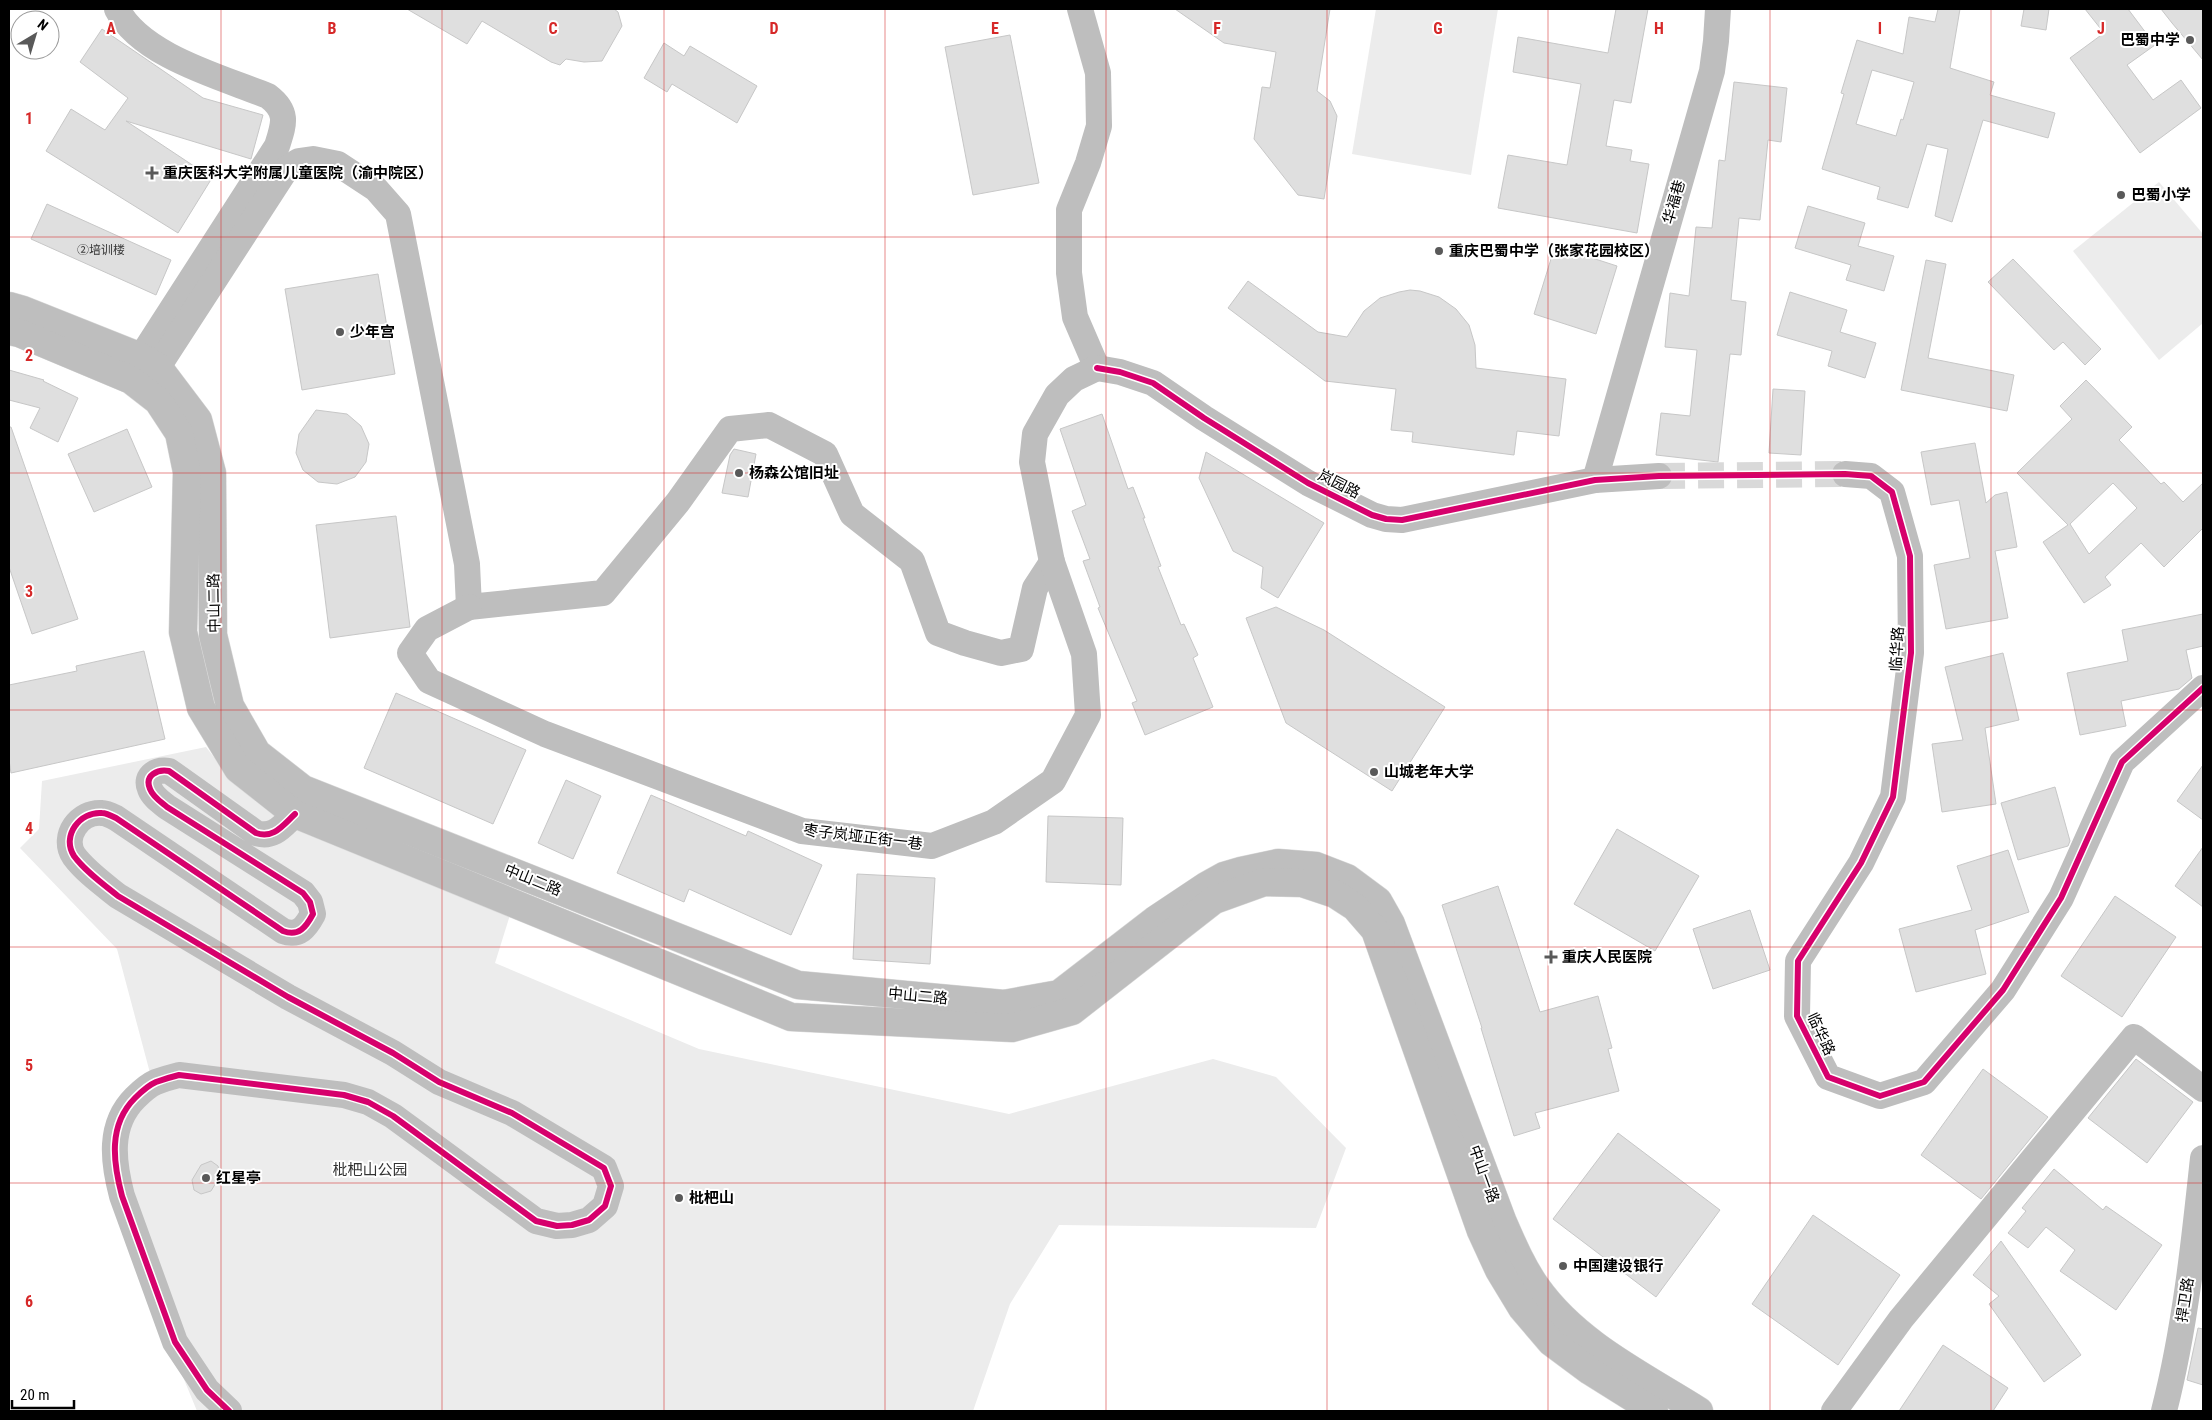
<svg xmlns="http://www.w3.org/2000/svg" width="2212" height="1420" font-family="'Roboto Condensed','Noto Sans SC',sans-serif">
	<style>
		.park { fill: #ececec }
		.building { fill: #dfdfdf; stroke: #c7c7c7; fill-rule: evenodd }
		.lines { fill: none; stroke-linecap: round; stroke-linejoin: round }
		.minor-tunnel { stroke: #d9d9d9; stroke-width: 26; stroke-dasharray: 26 13; stroke-linecap: butt }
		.major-casing { stroke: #dbdbdb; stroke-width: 29 }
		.minor { stroke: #bebebe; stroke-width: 26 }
		.major { stroke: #bebebe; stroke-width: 28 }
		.cycleway-casing { stroke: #fff; stroke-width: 9 }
		.cycleway { stroke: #d6006c; stroke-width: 6 }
		.grid { fill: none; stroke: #d62828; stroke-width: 1; stroke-opacity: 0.55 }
		.poi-dot { fill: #595959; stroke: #fff; stroke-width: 2 }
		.labels { text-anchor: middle; stroke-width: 4; stroke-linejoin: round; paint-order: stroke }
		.number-label { font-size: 12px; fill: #383838 }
		.poi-label { font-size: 15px; font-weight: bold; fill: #000; stroke: #fff; text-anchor: start }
		.street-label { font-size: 15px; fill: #000; stroke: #fff }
		.park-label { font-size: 15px; fill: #333; stroke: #fff }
		.grid-label { font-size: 16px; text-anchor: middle; font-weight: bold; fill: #d62828; stroke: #fff; stroke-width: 4; stroke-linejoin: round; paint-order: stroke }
	</style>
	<rect width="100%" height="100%" fill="#fff"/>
	<!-- park -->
	<g class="park">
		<path d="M1376 9H1498L1471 175 1352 154Z"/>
		<path d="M2159 182 2203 234V323L2159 360 2073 251Z"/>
		<path d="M206 747 231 779 510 915 495 963 699 1049 1009 1114 1213 1059 1276 1077 1346 1148 1316 1228 1059 1225 1010 1304 973 1411H197L169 1343 105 1170 150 1073 117 949 20 848 39 829 42 781Z"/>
	</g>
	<!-- building -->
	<g class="building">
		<path d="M407 9H614L618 12 622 26 602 61 584 62 566 59 560 65 551 62 482 21 467 44Z"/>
		<path d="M1175 9H1330L1317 91 1330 101 1337 116 1324 199 1298 195 1254 139 1262 87 1270 88 1276 52 1224 43Z"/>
		<path d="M1616 9H1648L1631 103 1614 100 1606 146 1632 150 1630 161 1649 164 1637 233 1498 208 1508 155 1567 165 1581 84 1513 72 1518 37 1608 53Z"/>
		<path d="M1938 9H1960L1950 68 1994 82 1990 95 2055 113 2048 138 1983 120 1952 222 1935 216 1948 149 1927 144 1908 208 1877 199 1880 187 1822 169 1844 94 1841 93 1857 40 1903 54 1909 17 1935 22ZM1872 70 1914 82 1903 120 1901 119 1896 136 1856 124Z"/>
		<path d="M2024 9H2049L2046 30 2021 26Z"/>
		<path d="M2085 9H2128L2155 45 2127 65 2153 100 2181 80 2201 108 2140 153 2070 58 2104 33Z"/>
		<path d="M2161 9H2203V60L2172 23Z"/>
		<path d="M102 29 203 98 263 115 251 159 126 121 212 178 178 233 46 151 71 109 105 130 128 98 80 62Z"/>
		<path d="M1010 35 1039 183 973 195 945 47Z"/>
		<path d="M664 43 684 56 690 46 757 86 737 123 672 84 667 92 644 78Z"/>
		<path d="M1734 82 1787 88 1781 142 1768 140 1760 220 1739 218 1731 300 1746 302 1741 355 1730 354 1718 462 1656 455 1661 413 1690 416 1697 350 1665 347 1670 293 1689 296 1696 227 1712 228 1719 160 1725 161Z"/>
		<path d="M47 204 171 260 156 295 31 239Z"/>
		<path d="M1808 206 1865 223 1858 246 1894 256 1884 291 1846 280 1851 265 1795 248Z"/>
		<path d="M1555 246 1617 266 1596 334 1534 314Z"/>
		<path d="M2013 259 2101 349 2085 365 2063 342 2054 350 1988 282Z"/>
		<path d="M1926 260 1946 264 1928 358 2014 375 2007 411 1901 390Z"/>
		<path d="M378 274 395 374 302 390 285 289Z"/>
		<path d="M1248 281 1318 332 1347 337 1364 311 1380 298 1399 292 1410 290 1420 291 1439 297 1456 309 1469 325 1475 345 1476 368 1566 379 1559 436 1517 431 1514 455 1412 442 1413 432 1391 430 1396 389 1325 381 1228 308Z"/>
		<path d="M1790 292 1847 310 1840 332 1876 343 1865 378 1828 366 1832 351 1777 335Z"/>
		<path d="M9 370 44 380 43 381 78 398 58 442 30 428 40 408 9 400Z"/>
		<path d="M2086 380 2132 427 2119 440 2161 484 2164 482 2183 502 2203 483V528L2164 567 2141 543 2105 577 2111 585 2084 603 2043 542 2068 525 2017 473 2072 419 2060 406ZM2113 483 2137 508 2089 554 2070 524Z"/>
		<path d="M1773 389 1805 391 1801 455 1769 453Z"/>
		<path d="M316 410 347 414 361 426 369 444 366 462 355 477 337 484 318 482 303 470 296 453 299 434Z"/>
		<path d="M1102 414 1128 489 1133 487 1145 518H1143L1161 566 1158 567 1181 625 1184 624 1198 655 1193 658 1213 707 1145 735 1132 703 1137 701 1098 608 1100 607 1083 561 1090 559 1072 511 1086 505 1060 429Z"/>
		<path d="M9 427H11L78 619 32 634 9 567Z"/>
		<path d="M127 429 152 487 94 512 68 454Z"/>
		<path d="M1975 443 1986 503 1995 495 2007 492 2017 547 1995 551 2008 618 1946 629 1934 565 1970 558 1959 500 1931 505 1921 452Z"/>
		<path d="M734 449 756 454 748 497 722 493 730 455Z"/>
		<path d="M1206 452 1324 523 1278 598 1261 588 1263 567 1233 551 1199 478Z"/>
		<path d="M396 516 410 627 330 638 316 525Z"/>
		<path d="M1276 607 1324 630 1445 707 1392 791 1286 723 1246 618Z"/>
		<path d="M2203 614V646L2186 650 2192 678 2179 689 2121 701 2126 726 2080 735 2067 673 2128 661 2122 630Z"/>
		<path d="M144 651 165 739 11 773 9 760V685L77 671 76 666Z"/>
		<path d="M2003 653 2019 720 1985 728 1996 804 1942 812 1932 744 1963 740 1945 667Z"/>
		<path d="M396 693 526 750 493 824 364 768Z"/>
		<path d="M2203 765V820L2177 801Z"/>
		<path d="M566 780 601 796 573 859 538 843Z"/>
		<path d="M2055 787 2070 841 2068 846 2018 860 2001 803Z"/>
		<path d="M651 795 746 836 748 831 822 865 791 935 689 889 684 902 617 873Z"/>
		<path d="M1048 816 1123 818 1121 885 1046 882Z"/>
		<path d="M1617 829 1699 876 1655 951 1574 904Z"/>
		<path d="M2203 847V907L2175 886Z"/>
		<path d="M2008 850 2029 912 1975 930 1986 974 1916 992 1899 929 1972 910 1957 866Z"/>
		<path d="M857 874 935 878 930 964 853 959Z"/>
		<path d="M1498 886 1540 1012 1598 996 1612 1048 1608 1049 1619 1091 1535 1113 1540 1128 1514 1136 1481 1028H1482L1442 905Z"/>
		<path d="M2115 896 2176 937 2122 1017 2061 976Z"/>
		<path d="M1750 910 1770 970 1713 989 1693 929Z"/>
		<path d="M2136 1059 2193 1102 2147 1163 2088 1118Z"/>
		<path d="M1983 1069 2048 1117 1981 1199 1921 1155Z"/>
		<path d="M1618 1133 1720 1210 1656 1297 1553 1219Z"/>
		<path d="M211 1161 218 1166 220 1176 211 1191 201 1194 194 1190 192 1180 201 1165Z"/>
		<path d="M2054 1169 2103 1210 2106 1206 2162 1245 2116 1310 2060 1271 2075 1250 2046 1227 2028 1248 2008 1233 2026 1211 2022 1208Z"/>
		<path d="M1813 1215 1900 1275 1838 1365 1752 1304Z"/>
		<path d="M2001 1241 2081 1355 2044 1382 1989 1304 1999 1296 1973 1275Z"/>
		<path d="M2198 1328 2203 1329V1385L2187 1380Z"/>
		<path d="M1943 1345 2008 1388 1993 1411H1899Z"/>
	</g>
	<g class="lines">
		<!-- minor-tunnel -->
		<path class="minor-tunnel" d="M1659 476 1845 474"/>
		<defs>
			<g id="major">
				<path d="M9 306 23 310 141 357 158 367 198 420 212 473 213 635 230 706 257 753 303 789 798 985 1004 1004 1059 994 1155 920 1206 886 1224 876 1241 871 1278 863 1316 866 1347 878 1378 901 1391 924 1502 1220C1512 1243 1522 1267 1537 1288 1577 1344 1642 1375 1699 1411"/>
				<path d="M9 331 19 333 131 380 158 401 179 433 187 472 183 632 201 708 238 769 295 814 791 1017 1012 1028 1072 1011 1214 900 1264 882 1302 883 1335 894 1355 907 1375 930 1481 1231 1499 1270 1522 1308 1551 1342 1590 1371 1654 1411"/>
			</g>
		</defs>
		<!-- major casing -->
		<use href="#major" class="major-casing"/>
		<!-- minor -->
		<g class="minor">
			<path d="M117 9C141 56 221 77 268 96 289 112 284 124 277 146L141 357"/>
			<path d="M1080 9 1098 73 1099 126 1088 163 1069 210V273L1075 317 1097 368"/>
			<path d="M158 367 287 168 299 161 313 159 338 164 376 189 398 214 467 564 469 607 603 593 678 502 730 429 769 425 825 454 852 514 912 561 938 633 965 643 1001 653 1021 649 1035 588 1052 562"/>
			<path d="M1097 368 1120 372 1153 383 1204 418 1308 483 1372 515 1386 519 1402 520 1595 480 1659 476"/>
			<path d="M1845 474 1871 476 1892 492 1910 556 1911 653 1893 797 1861 863 1798 961 1797 1016 1828 1077 1880 1096 1924 1082 2003 990 2061 898 2122 762 2203 688"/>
			<path d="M1595 480 1712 71 1716 41 1718 9"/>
			<path d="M469 607 427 629 410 653 429 681 545 734 802 831 932 846 994 822 1053 781 1088 715 1084 654 1052 562 1032 462 1035 434 1057 395 1074 379 1097 368"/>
			<path d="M229 1411 207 1390 175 1342 122 1196C113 1162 108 1125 135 1098 141 1092 149 1085 156 1082 164 1079 171 1077 179 1075L344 1095 368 1102 393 1116 536 1221 557 1226 572 1225 589 1220 605 1206 611 1186 604 1168 512 1113 439 1082 393 1053 288 997 118 896C103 884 85 871 74 856 61 836 80 811 102 813 106 813 112 816 116 818L283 931C299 937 306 927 313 914L310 902 303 893 167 807C161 802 153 797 150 789 144 775 158 769 169 771L256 833C274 839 283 825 295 814"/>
			<path d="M1834 1411 1901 1319 2134 1037 2203 1089"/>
			<path d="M2164 1411C2185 1329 2194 1243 2203 1158"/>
		</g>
		<!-- major -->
		<use href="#major" class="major"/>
		<defs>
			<g id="cycleway">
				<path d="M1097 368 1120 372 1153 383 1204 418 1308 483 1372 515 1386 519 1402 520 1595 480 1659 476 1845 474 1871 476 1892 492 1910 556 1911 653 1893 797 1861 863 1798 961 1797 1016 1828 1077 1880 1096 1924 1082 2003 990 2061 898 2122 762 2203 688"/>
				<path d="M229 1411 207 1390 175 1342 122 1196C113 1162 108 1125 135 1098 141 1092 149 1085 156 1082 164 1079 171 1077 179 1075L344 1095 368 1102 393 1116 536 1221 557 1226 572 1225 589 1220 605 1206 611 1186 604 1168 512 1113 439 1082 393 1053 288 997 118 896C103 884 85 871 74 856 61 836 80 811 102 813 106 813 112 816 116 818L283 931C299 937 306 927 313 914L310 902 303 893 167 807C161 802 153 797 150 789 144 775 158 769 169 771L256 833C274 839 283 825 295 814"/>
			</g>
		</defs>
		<!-- cycleway casing -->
		<use href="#cycleway" class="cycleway-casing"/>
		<!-- cycleway -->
		<use href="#cycleway" class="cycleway"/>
	</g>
	<!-- grid -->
	<path class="grid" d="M221 9V1411M442 9V1411M664 9V1411M885 9V1411M1106 9V1411M1327 9V1411M1548 9V1411M1770 9V1411M1991 9V1411M9 237H2203M9 473H2203M9 710H2203M9 947H2203M9 1183H2203"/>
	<!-- markers -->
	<g class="poi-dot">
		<circle cx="2190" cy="40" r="5"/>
		<path d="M149.5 165.5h5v5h5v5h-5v5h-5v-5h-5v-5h5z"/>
		<circle cx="2121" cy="195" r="5"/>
		<circle cx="1439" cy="251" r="5"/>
		<circle cx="340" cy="332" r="5"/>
		<circle cx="739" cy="473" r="5"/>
		<circle cx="1374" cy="772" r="5"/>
		<path d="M1548.5 949.5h5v5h5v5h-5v5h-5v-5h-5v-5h5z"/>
		<circle cx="206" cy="1178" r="5"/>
		<circle cx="679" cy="1198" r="5"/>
		<circle cx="1563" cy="1266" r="5"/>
	</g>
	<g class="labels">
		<!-- number labels -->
		<g class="number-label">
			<text x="101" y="254">②培训楼</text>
		</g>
		<!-- poi labels -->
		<g class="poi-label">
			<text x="2180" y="45" text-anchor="end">巴蜀中学</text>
			<text x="163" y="178">重庆医科大学附属儿童医院（渝中院区）</text>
			<text x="2131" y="200">巴蜀小学</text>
			<text x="1449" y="256">重庆巴蜀中学（张家花园校区）</text>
			<text x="350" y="337">少年宫</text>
			<text x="749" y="478">杨森公馆旧址</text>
			<text x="1384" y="777">山城老年大学</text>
			<text x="1562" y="962">重庆人民医院</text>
			<text x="216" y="1183">红星亭</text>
			<text x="689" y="1203">枇杷山</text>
			<text x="1573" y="1271">中国建设银行</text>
		</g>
		<!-- street labels -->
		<g class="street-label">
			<text transform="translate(1674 202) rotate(-74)" y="5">华福巷</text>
			<text transform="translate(1339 484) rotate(27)" y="5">岚园路</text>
			<text transform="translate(214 603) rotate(-91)" y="5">中山二路</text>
			<text transform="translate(1897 649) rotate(-87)" y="5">临华路</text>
			<text transform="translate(863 837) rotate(7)" y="5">枣子岚垭正街一巷</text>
			<text transform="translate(533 880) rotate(22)" y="5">中山二路</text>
			<text transform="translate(918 996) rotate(5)" y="5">中山二路</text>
			<text transform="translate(1821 1034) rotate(65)" y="5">临华路</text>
			<text transform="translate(1484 1174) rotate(70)" y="5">中山一路</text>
			<text transform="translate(2185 1300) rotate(-81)" y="5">捍卫路</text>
		</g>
		<!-- park labels -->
		<g class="park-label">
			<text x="370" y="1175">枇杷山公园</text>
		</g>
	</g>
	<g class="grid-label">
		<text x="111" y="34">A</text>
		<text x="332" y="34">B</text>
		<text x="553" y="34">C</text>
		<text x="774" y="34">D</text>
		<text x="995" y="34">E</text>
		<text x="1217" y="34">F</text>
		<text x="1438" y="34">G</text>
		<text x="1659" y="34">H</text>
		<text x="1880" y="34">I</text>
		<text x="2101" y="34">J</text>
		<text x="29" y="124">1</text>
		<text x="29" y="361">2</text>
		<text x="29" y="597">3</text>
		<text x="29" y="834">4</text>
		<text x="29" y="1071">5</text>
		<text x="29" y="1307">6</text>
	</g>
	<!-- border -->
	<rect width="2212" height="1420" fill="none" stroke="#000000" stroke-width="20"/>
	<!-- north arrow -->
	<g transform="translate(35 35) rotate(38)"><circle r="24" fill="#ffffff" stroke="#999999"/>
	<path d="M0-4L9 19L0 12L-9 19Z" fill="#595959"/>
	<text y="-8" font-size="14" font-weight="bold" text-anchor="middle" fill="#000000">N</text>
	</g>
	<!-- scale -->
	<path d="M12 1400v8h62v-8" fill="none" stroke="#000000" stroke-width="2.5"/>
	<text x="20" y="1400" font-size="15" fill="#000000" stroke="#ffffff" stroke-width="4" paint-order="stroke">20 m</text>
</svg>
